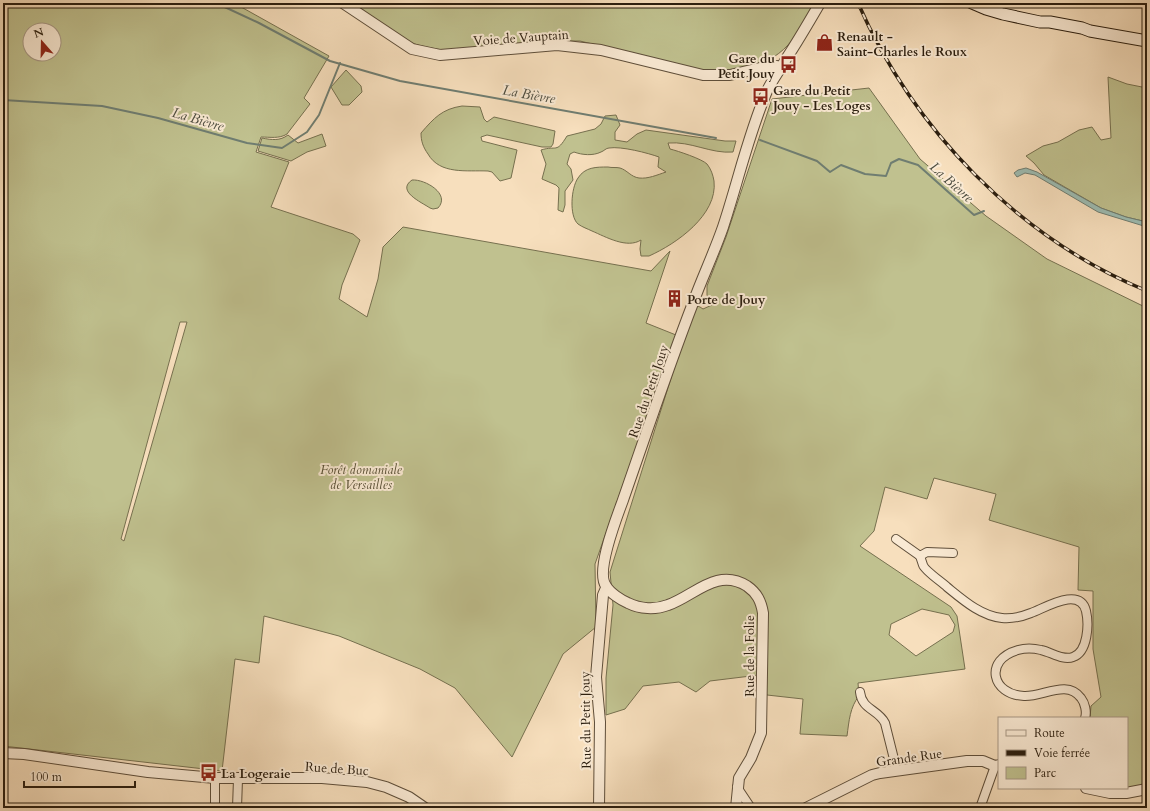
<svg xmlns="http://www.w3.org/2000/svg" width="1150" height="811" font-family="Cardo,serif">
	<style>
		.green { fill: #c0c18f; stroke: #76704f; fill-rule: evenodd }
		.water { fill: #9dbcb2; stroke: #6f7d71 }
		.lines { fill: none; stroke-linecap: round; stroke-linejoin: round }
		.stream { stroke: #6f7d71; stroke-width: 2 }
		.minor-casing { stroke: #5e4e3a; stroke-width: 10 }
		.tertiary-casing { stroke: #5e4e3a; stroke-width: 12 }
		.secondary-casing { stroke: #2b1e0f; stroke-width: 13 }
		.minor { stroke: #faead4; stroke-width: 8 }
		.tertiary { stroke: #faead4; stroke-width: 10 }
		.secondary { stroke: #faead4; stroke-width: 11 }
		.rail-casing { stroke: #2b1e0f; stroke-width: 3.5 }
		.rail { stroke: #faead4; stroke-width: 2; stroke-dasharray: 6; stroke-linecap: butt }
		.labels { text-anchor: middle; stroke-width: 4; stroke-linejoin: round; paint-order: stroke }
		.poi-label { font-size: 13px; font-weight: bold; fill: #2b1e0f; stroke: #faead4; text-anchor: start }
		.street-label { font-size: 13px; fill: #2b1e0f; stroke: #faead4 }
		.park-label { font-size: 13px; font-style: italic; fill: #584f35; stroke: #faead4 }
		.water-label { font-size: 14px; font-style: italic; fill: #4d4d40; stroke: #faead4 }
	</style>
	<rect width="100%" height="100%" fill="#f7dfbd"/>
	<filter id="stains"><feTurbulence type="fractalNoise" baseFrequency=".005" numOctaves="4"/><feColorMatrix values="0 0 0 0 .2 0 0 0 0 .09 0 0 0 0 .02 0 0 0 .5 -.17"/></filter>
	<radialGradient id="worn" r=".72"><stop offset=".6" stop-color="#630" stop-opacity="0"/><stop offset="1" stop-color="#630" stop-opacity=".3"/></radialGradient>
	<!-- green -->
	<g class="green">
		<path d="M3 3H234L329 56 304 98 310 104 287 134C279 139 270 137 261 137L256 152 289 162 271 207 353 234 360 240 342 285 339 299 367 317 378 279 383 247 403 227 651 271 670 251 646 323 676 335 595 564 596 627 563 654 512 757 455 688 420 669 339 636 264 616 259 663 235 659 222 771 3 746ZM30 30H54V54H30ZM180 322H187L124 541 121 539Z"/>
		<path d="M354 3H815C807 15 797 36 788 45 765 70 728 74 696 69L580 41H561L445 50C435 49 423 47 412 43 393 35 371 16 354 3Z"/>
		<path d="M346 70 361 86 362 92 349 105H342L331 87Z"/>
		<path d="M1108 77 1127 84 1147 88V222L1126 217 1101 208 1044 175 1034 163 1026 156 1043 146 1058 142 1079 130 1092 127 1101 140 1111 138Z"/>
		<path d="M869 88 920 159 986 216 1047 259 1147 308V786L1127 788V718H1090L1091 706 1101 697 1093 649V591L1078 590 1079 547 989 520 996 494 934 478 927 499 885 487 874 531 860 546 951 607 957 616 965 669 858 683 859 696C850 707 849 721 847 736L800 734 803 699 767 695 759 675 710 681 696 692 679 682 643 686 625 709 606 715V678L613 605 610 572 694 305 700 307 703 309 712 305 707 295V286L726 237 772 99ZM922 609 949 615 955 625 953 632 916 656 889 635 891 624Z"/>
		<path d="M462 106 480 107 484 119 487 122 494 117 555 131 553 144 551 147H542L487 135 481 137 482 141 517 150 511 178 500 181 492 172 488 171C467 170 440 175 428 154 423 147 421 141 421 133 434 118 442 109 462 106Z"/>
		<path d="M616 115 620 125 615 132V140L627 142 637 134 646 130 725 141H736L733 152C711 154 691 141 668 143L670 149C678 151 702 159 707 164 711 169 713 175 714 181 718 215 676 244 649 256H641L640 249 641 240C627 249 606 237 592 231 588 229 582 227 578 224 569 216 571 188 578 178 585 167 596 167 608 167 612 168 616 167 620 168 627 170 631 177 639 178 648 179 657 175 666 172L658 167 659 157C648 153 621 146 609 148 606 148 604 151 601 152 593 156 582 155 574 152L570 154 567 164 571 169 573 180 565 191V205L563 212 558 210 559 188 556 185 542 179 546 164 541 150C557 145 556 154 567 136L595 129 601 124 605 116Z"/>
		<path d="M322 134 326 146 307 152 291 161 258 151 262 138C272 140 280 141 288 135L298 143Z"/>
		<path d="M412 180C425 179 451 194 438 208L433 209 430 208C421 202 396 191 412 180Z"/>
	</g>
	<!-- water -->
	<path class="water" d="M1026 168 1037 172 1101 208 1126 217 1147 222V227L1098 212 1035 175 1025 173 1017 177 1014 173 1018 170Z"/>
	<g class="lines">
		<!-- stream -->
		<g class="stream">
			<path d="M216 3 259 23 330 61 400 81 716 138"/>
			<path d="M3 100 102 106 158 118 247 143 282 148 307 132 319 115 340 63"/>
			<path d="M760 140 817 161 830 172 841 165 865 174 886 176 891 163 899 159 918 165 974 215 984 211"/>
		</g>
		<defs>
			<g id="minor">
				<path d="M896 539 920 556 927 552 953 553"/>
				<path d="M920 556C921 559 922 562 923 565 925 571 942 582 947 587 963 600 981 616 1002 618 1012 619 1021 617 1031 613 1045 608 1080 586 1086 611 1089 624 1088 652 1073 657 1063 661 1051 652 1041 650 1033 648 1025 648 1018 650 983 660 992 695 1024 696 1043 697 1067 679 1081 698 1085 703 1087 712 1085 718"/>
				<path d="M860 692C862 710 878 709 885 723L895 763V770"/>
				<path d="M737 787 751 808"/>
				<path d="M215 808V778"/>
				<path d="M237 808 238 779"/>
				<path d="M980 808 995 766"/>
			</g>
			<g id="tertiary">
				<path d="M343 3 412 49 440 55 557 45 601 50 703 75H730L764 67 777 66 781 68"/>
				<path d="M3 753 24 754 148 772 215 778H322L367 782 386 787 409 797 425 808"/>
				<path d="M1086 788 1110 793H1126L1147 789"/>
				<path d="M599 808 600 722 596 677 603 595 606 588"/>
				<path d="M736 808 739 778 751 758 761 733 763 613C761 601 757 593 747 586 717 567 694 596 668 605 655 610 640 609 628 603 621 600 610 593 606 586 595 571 617 517 623 500 646 434 668 368 693 303 702 278 714 253 723 227 738 182 748 135 767 91 772 80 780 70 786 59 798 41 809 22 820 3"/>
				<path d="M806 808 872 775 880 773 967 761H983L995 766 999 765"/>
			</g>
			<path id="secondary" d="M972 3 986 9 1003 14 1040 22H1050L1082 28 1090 31 1147 41"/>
		</defs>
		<!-- minor casing -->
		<use href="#minor" class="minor-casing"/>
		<!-- tertiary casing -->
		<use href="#tertiary" class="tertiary-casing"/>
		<!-- secondary casing -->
		<use href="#secondary" class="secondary-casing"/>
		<!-- minor -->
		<use href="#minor" class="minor"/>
		<!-- tertiary -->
		<use href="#tertiary" class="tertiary"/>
		<!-- secondary -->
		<use href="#secondary" class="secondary"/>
		<defs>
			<path id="rail" d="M858 3C913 129 1018 238 1147 291"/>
		</defs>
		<!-- rail casing -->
		<use href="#rail" class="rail-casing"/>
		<!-- rail -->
		<use href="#rail" class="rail"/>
	</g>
	<!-- icons -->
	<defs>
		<symbol id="shop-bare" viewBox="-9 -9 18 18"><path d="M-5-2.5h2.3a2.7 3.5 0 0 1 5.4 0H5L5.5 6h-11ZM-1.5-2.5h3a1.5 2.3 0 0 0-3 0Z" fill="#8f2418" stroke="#faead4" stroke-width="2.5" paint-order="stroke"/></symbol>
		<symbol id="bus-bare" viewBox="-9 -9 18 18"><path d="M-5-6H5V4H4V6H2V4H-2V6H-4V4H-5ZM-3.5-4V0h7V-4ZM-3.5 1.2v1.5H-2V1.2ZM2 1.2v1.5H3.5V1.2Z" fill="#8f2418" stroke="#faead4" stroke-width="2.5" paint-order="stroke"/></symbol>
		<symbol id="building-bare" viewBox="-9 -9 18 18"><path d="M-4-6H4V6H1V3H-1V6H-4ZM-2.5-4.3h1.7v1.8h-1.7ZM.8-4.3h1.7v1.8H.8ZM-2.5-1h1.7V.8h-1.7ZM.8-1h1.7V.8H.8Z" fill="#8f2418" stroke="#faead4" stroke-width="2.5" paint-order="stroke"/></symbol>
	</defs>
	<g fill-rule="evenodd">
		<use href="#shop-bare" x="812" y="30" width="25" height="25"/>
		<use href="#bus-bare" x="776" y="52" width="25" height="25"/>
		<use href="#bus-bare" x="748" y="84" width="25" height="25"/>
		<use href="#building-bare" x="662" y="286" width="25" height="25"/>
		<use href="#bus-bare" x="196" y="760" width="25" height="25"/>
	</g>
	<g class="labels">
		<!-- poi labels -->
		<g class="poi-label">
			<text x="837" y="41">Renault -<tspan x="837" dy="15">Saint-Charles le Roux</tspan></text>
			<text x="775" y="63" text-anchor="end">Gare du<tspan x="775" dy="15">Petit Jouy</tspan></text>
			<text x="773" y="95">Gare du Petit<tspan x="773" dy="15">Jouy - Les Loges</tspan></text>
			<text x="687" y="304">Porte de Jouy</text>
			<text x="221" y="778">La Logeraie</text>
		</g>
		<!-- street labels -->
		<g class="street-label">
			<text transform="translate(521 37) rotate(-4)" y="5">Voie de Vauptain</text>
			<text transform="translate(648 391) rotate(-71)" y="5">Rue du Petit Jouy</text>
			<text transform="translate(749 656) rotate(-90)" y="5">Rue de la Folie</text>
			<text transform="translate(585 720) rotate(-91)" y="5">Rue du Petit Jouy</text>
			<text transform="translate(909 757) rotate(-8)" y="5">Grande Rue</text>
			<text transform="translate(337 768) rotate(4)" y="5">Rue de Buc</text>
		</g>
		<!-- park labels -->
		<g class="park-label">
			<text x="361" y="474">Forêt domaniale<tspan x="361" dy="15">de Versailles</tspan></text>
		</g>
		<!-- water labels -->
		<g class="water-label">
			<text transform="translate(529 94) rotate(10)" y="5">La Bièvre</text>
			<text transform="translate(198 119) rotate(16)" y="5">La Bièvre</text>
			<text transform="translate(952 182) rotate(42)" y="5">La Bièvre</text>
		</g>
	</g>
	<!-- margin -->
	<rect width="1150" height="811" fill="none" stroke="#f7dfbd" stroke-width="16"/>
	<rect x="4" y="4" width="1142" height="803" fill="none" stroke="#2b1e0f" stroke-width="2"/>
	<rect x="8" y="8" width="1134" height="795" fill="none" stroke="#2b1e0f"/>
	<!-- legend -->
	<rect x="998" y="717" width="130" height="72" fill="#faead4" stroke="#a79885"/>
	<rect x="1006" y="730" width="20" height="6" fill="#faead4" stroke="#a79885"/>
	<text x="1034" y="737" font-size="12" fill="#2b1e0f">Route</text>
	<rect x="1006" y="750" width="20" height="6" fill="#2b1e0f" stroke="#a79885"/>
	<text x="1034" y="757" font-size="12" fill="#2b1e0f">Voie ferrée</text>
	<rect x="1006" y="767" width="20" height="12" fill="#c0c18f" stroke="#a79885"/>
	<text x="1034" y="777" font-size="12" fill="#2b1e0f">Parc</text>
	<!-- north arrow -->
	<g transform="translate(42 42) rotate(340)"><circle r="19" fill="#faead4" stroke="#a79885"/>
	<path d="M0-3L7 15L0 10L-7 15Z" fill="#8f2418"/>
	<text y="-6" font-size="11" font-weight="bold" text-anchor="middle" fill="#2b1e0f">N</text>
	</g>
	<!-- scale -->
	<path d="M24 781v6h111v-6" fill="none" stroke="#2b1e0f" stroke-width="2"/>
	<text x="30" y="781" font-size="12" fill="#2b1e0f" stroke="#faead4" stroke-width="3" paint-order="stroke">100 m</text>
	<rect width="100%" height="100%" filter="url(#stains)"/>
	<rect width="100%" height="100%" fill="url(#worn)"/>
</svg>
